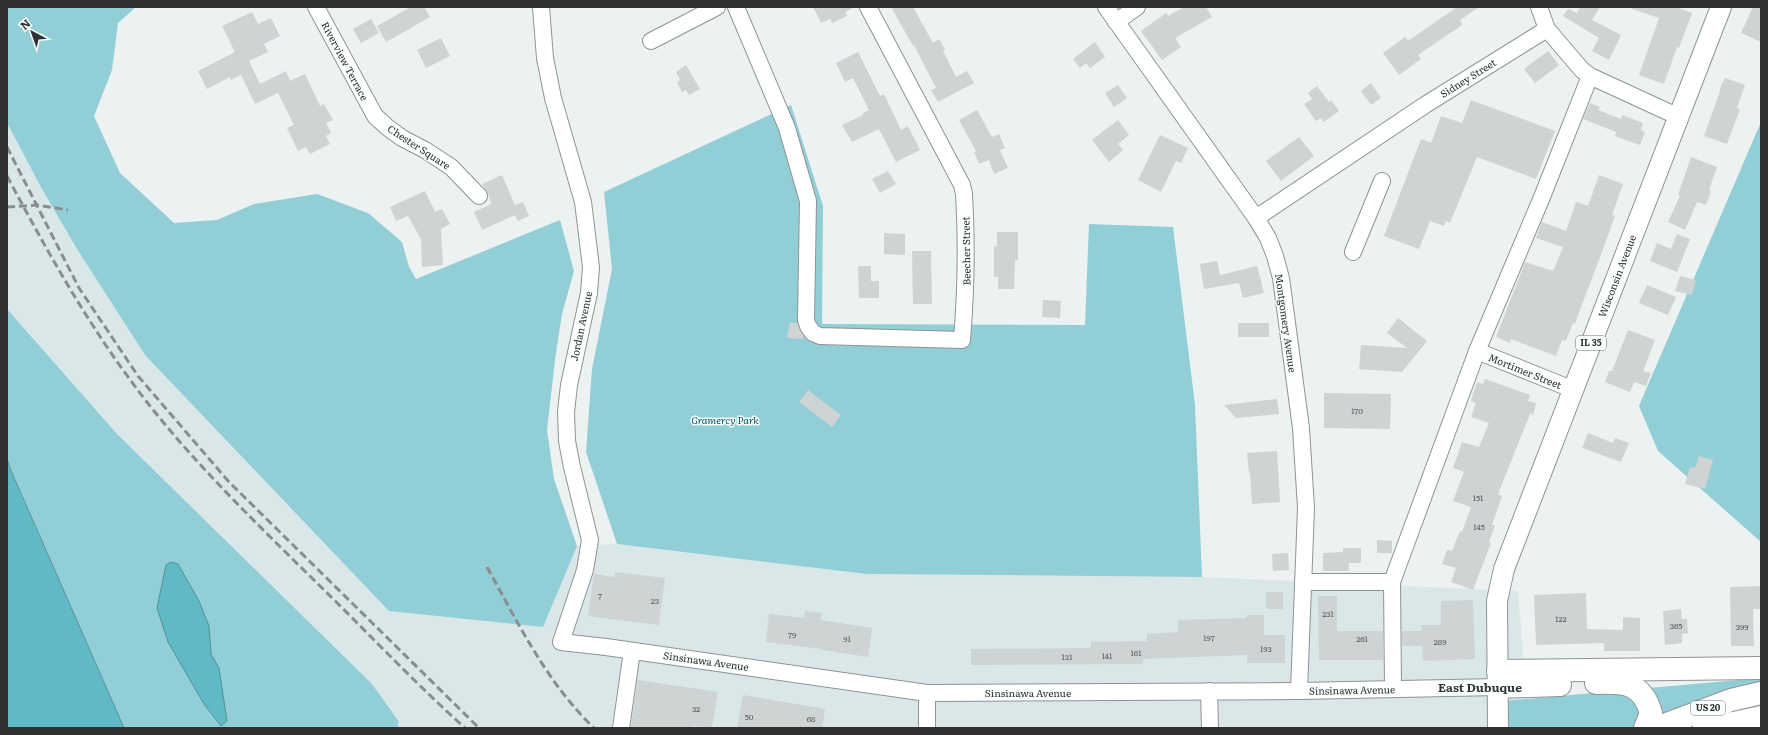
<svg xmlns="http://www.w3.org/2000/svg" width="1768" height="735" font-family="Literata,serif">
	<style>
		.built { fill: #d9e7e9 }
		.green { fill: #92ced6 }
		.water { fill: #61b9c5; stroke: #529099 }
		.building { fill: #ced3d4 }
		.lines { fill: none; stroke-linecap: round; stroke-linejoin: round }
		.minor-casing { stroke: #8f9394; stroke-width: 18 }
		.major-casing { stroke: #8f9394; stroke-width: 22 }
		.highway-casing { stroke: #8f9394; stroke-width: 24 }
		.minor { stroke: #fff; stroke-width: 16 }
		.major { stroke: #fff; stroke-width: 20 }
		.highway { stroke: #fff; stroke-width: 22 }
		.rail { stroke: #8a8d8d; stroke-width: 3; stroke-dasharray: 8 4; stroke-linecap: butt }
		.labels { text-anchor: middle; stroke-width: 3; stroke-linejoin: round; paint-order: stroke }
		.number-label { font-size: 8px; fill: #57595a }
		.shield { fill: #f9feff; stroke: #6c6e6f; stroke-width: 1 }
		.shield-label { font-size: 9px; font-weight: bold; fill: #2f3031 }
		.street-label { font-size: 10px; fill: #2f3031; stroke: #f9feff }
		.park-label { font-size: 10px; font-style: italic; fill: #01545d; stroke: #f9feff }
		.quarter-label { font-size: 12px; font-weight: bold; fill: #343738; stroke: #f9feff }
	</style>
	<rect width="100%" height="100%" fill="#ecf1f1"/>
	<!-- built -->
	<path class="built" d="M7 123 42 189 77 249 145 355 542 627 577 546 617 544 867 574 1202 577 1518 591 1523 654 1530 698 1504 701 1502 728H397L399 722 204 534 7 309Z"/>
	<!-- green -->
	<g class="green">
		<path d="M7 7H136L118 23 112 70 94 116 120 173 174 223 217 220 254 204 317 194 368 213 402 242 409 267 416 279 560 220 574 271 562 314 555 360 547 430 554 479 577 546 543 627 389 611 145 355 77 249 42 189 7 123Z"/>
		<path d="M791 105 823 206 822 324 1085 325 1089 224 1173 227 1195 405 1202 577 867 574 617 544 586 452 592 369 612 269 604 192Z"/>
		<path d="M1761 122V542L1658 451 1639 406Z"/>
		<path d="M7 309 117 434 372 684 399 722 397 728H124L7 459Z"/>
		<path d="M1761 678V728H1502L1503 701Z"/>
	</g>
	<!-- water -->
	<g class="water">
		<path d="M7 459 11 470 124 728H7Z"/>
		<path d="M171 562 178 564 199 601 209 626 211 654 219 668 227 721 221 726 204 704 168 642 157 608 166 565Z"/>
	</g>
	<!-- building -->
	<g class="building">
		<path d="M411 7H424L430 17 386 42 377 26Z"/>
		<path d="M813 7H855L845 12 847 16 832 23 830 19 821 23Z"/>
		<path d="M891 7H913L933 43 939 39 945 50 943 51 956 77 967 71 974 83 938 102 931 90 936 88 914 45 913 46Z"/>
		<path d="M1184 7H1206L1212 17 1175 38 1181 47 1162 60 1141 31 1166 13 1168 16Z"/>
		<path d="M1457 7H1479L1460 20 1462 25 1418 55 1421 59 1399 75 1383 53 1405 37 1408 41Z"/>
		<path d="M1580 7H1600L1592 20 1621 35 1609 60 1592 51 1599 38 1563 16 1568 9 1577 13Z"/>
		<path d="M1632 7H1675L1692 13 1679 48 1677 47 1664 84 1639 75 1659 18 1632 9Z"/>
		<path d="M1753 7H1761V42L1741 33Z"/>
		<path d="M252 12 258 24 271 18 280 36 264 44 268 52 249 61 260 84 286 71 290 81 305 74 320 106 324 104 333 120 326 123 331 133 326 136 330 144 310 154 306 147 298 151 287 128 294 125 278 93 255 104 241 75 231 80 230 77 207 89 198 71 235 52 222 26Z"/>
		<path d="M371 19 379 33 361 43 353 29Z"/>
		<path d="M441 38 450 56 426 68 417 50Z"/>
		<path d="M1095 42 1105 57 1090 68 1086 63 1080 68 1073 59Z"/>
		<path d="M1548 51 1559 65 1535 83 1524 69Z"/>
		<path d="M858 52 880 96 884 94 901 130 908 126 920 150 896 162 879 129 852 142 842 125 863 115V113L869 110 853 78 845 82 836 63Z"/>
		<path d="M686 65 700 89 689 95 686 90 682 92 677 82 680 80 676 72Z"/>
		<path d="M1725 78 1745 85 1737 108 1740 109 1727 144 1704 136 1718 97 1722 83H1723Z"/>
		<path d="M1371 83 1381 98 1371 105 1361 91Z"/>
		<path d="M1118 85 1127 98 1114 107 1105 93Z"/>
		<path d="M1317 86 1329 102 1331 100 1339 111 1324 122 1321 118 1316 121 1304 104 1312 99 1308 93Z"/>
		<path d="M1471 100 1555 131 1536 179 1477 157 1450 223 1446 221 1444 226 1430 221 1419 249 1384 236 1421 139 1431 143 1441 116 1462 123Z"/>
		<path d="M1590 103 1600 107 1598 110 1621 119 1622 115 1643 123 1641 130 1645 132 1640 145 1615 136 1616 132 1583 119Z"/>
		<path d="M977 110 992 137 999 134 1005 148 1000 150 1008 168 994 174 989 160 979 164 974 152 976 151 959 120Z"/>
		<path d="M1118 120 1129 135 1118 144 1123 150 1109 162 1092 140Z"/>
		<path d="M1160 135 1188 148 1181 163 1176 161 1161 192 1138 180Z"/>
		<path d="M1299 137 1314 156 1281 181 1266 161Z"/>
		<path d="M1691 157 1717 167 1709 190 1711 191 1706 205 1697 202 1685 230 1668 222 1680 196 1678 195Z"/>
		<path d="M888 171 896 184 880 193 872 179Z"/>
		<path d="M502 175 515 205 523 202 529 216 518 221 515 215 482 230 474 212 491 204 488 193 482 184Z"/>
		<path d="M1599 175 1623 184 1612 215 1615 216 1602 252 1579 312 1575 324 1573 323 1566 341 1562 340 1556 356 1511 339 1510 343 1496 337 1525 262 1553 271 1563 247 1536 238 1542 222 1566 231 1576 202 1588 206Z"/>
		<path d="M425 191 435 212 442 209 450 224 441 229 443 265 422 267 421 239 408 216 396 221 390 207Z"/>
		<path d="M997 232H1018V260H1015L1014 289H998V277H994V246H997Z"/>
		<path d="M884 233 905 234V255L884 254Z"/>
		<path d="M1677 234 1690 239 1677 272 1650 261 1657 243 1671 249Z"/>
		<path d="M912 251H931L932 304H913Z"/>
		<path d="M1217 261 1220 275 1257 266 1264 293 1243 298 1239 283 1204 289 1200 264Z"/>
		<path d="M858 266H871V281H879V298H859Z"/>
		<path d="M1680 276 1696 280 1692 295 1675 291Z"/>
		<path d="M1647 285 1676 297 1668 315 1639 303Z"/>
		<path d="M1043 300 1061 301 1060 318 1042 317Z"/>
		<path d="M1398 318 1427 341 1402 372 1359 369 1361 345 1407 348 1387 333Z"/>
		<path d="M790 322 797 323 804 336 803 339 787 338Z"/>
		<rect x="1238" y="323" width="31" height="14"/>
		<path d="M1628 330 1655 340 1643 371 1651 373 1646 386 1634 382 1630 392 1605 382 1609 371H1612Z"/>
		<path d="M1485 379 1530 395 1528 401 1536 403 1533 415 1530 414 1498 494 1502 496 1492 525H1495L1489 542 1491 543 1473 590 1451 582 1456 568 1442 564 1447 550 1452 551 1460 531 1462 532 1471 507 1453 501 1464 472 1453 468 1462 442 1479 447 1489 423 1471 417 1476 403 1471 401 1477 382 1483 384Z"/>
		<path d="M808 390 841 415 832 427 799 402Z"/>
		<path d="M1324 393 1391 394 1390 429 1324 428Z"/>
		<path d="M1277 399 1279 414 1236 418 1224 405Z"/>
		<path d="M1588 433 1613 443 1615 438 1629 443 1621 462 1582 448Z"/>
		<path d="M1277 451 1280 502 1252 504 1250 473H1249L1247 453Z"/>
		<path d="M1699 456 1713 460 1705 489 1685 484 1690 467 1695 468Z"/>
		<path d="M1377 540 1392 541V553H1377Z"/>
		<path d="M1343 548H1361V563H1349V571H1323V553L1343 552Z"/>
		<path d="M1288 553 1289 570 1273 571 1272 554Z"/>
		<path d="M615 572 665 578 659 625 588 616 594 574 615 577Z"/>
		<path d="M1761 586V609H1753L1754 646H1731L1730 587Z"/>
		<rect x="1266" y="592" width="17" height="17"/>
		<path d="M1586 593 1587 629 1623 630V617L1640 618V651H1604V643L1536 645 1534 595Z"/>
		<path d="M1318 596H1337V631H1383V660H1319Z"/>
		<path d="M1473 600 1475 659 1423 661 1422 646H1402V631H1422L1421 625H1441V601Z"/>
		<path d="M1681 609 1682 619H1687L1688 633 1682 634V643L1665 645 1663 611Z"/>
		<path d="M805 611 822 613 821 620 872 628 868 657 822 650V649L766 642 769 614 804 618Z"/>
		<path d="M1247 615H1264V635H1285V663H1247V655L1143 659V664L971 665V649L1091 648V642L1147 641V634L1178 632V620L1247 618Z"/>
		<path d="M637 680 718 692 712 728 693 726V728H631Z"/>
		<path d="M743 695 825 709 822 728H737Z"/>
	</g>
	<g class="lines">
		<defs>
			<g id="minor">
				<path d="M316 7 375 116 387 127 402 138 425 150 451 167 479 196"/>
				<path d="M541 7 545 58 553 98 583 202 591 267 589 293 569 385 566 412 567 441 572 467 590 540 585 570 561 642 606 647 927 693 1299 691 1499 687"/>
				<path d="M736 7 787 128 808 201 806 320 808 326 813 333 820 336 962 340C966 291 967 243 964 194L962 185 868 7"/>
				<path d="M1106 7 1256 218 1268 238 1275 256 1281 278 1301 428 1306 508 1299 691"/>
				<path d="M1539 7 1547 29 1582 70 1590 76 1679 117"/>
				<path d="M1116 22 1137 7"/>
				<path d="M651 41 717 7"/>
				<path d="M1256 218 1425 105 1547 29"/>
				<path d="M1353 252 1382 181"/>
				<path d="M1477 351 1574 390"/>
				<path d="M1303 582H1392L1477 351 1542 197 1590 76"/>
				<path d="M1392 582 1393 689"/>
				<path d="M1209 691 1210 728"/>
				<path d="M621 728 632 651"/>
				<path d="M927 728V693"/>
			</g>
			<path id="major" d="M1498 728 1497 601 1504 569 1721 7"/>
			<g id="highway">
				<path d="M1498 671 1761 668"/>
				<path d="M1596 683C1624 682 1642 682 1651 713L1645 728"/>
				<path d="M1499 687 1560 685"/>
				<path d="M1704 725 1734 723 1761 717"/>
				<path d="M1656 728 1731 700 1761 693"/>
			</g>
		</defs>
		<!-- minor casing -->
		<use href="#minor" class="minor-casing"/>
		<!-- major casing -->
		<use href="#major" class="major-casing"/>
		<!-- highway casing -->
		<use href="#highway" class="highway-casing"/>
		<!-- minor -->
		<use href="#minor" class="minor"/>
		<!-- major -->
		<use href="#major" class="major"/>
		<!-- highway -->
		<use href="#highway" class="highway"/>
		<!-- rail -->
		<g class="rail">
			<path d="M7 147 79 288 138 376 229 482 479 728"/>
			<path d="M7 176C45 247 83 316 131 381 186 456 254 521 320 586 368 633 415 683 465 728"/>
			<path d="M7 207 37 205 68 210"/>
			<path d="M487 567C518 623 547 683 594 728"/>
		</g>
	</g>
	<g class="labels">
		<!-- number labels -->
		<g class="number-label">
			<text x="1357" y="414">170</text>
			<text x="1478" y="501">151</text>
			<text x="1479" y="530">145</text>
			<text x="600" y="599">7</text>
			<text x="655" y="604">23</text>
			<text x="1328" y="617">231</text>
			<text x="1561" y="622">122</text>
			<text x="1676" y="629">365</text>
			<text x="1742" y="630">399</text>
			<text x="792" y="638">79</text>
			<text x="1209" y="641">197</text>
			<text x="847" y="642">91</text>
			<text x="1362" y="642">261</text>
			<text x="1440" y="645">289</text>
			<text x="1266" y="652">193</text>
			<text x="1136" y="656">161</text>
			<text x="1107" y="659">141</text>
			<text x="1067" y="660">131</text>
			<text x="696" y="712">32</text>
			<text x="749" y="720">50</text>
			<text x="811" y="722">68</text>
		</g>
		<!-- shield labels -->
		<g class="shield">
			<rect x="1576" y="336" width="30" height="14" rx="3"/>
			<rect x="1691" y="701" width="34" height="14" rx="3"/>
		</g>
		<g class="shield-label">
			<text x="1591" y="346">IL 35</text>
			<text x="1708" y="711">US 20</text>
		</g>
		<!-- street labels -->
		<g class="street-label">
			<text transform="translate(345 61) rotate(62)" y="4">Riverview Terrace</text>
			<text transform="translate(1468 78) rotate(-32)" y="4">Sidney Street</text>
			<text transform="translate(419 147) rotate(33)" y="4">Chester Square</text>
			<text transform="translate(966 251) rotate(-91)" y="4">Beecher Street</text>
			<text transform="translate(1617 276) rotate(-69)" y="4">Wisconsin Avenue</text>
			<text transform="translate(1286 323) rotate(82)" y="4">Montgomery Avenue</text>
			<text transform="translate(581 326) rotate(-78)" y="4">Jordan Avenue</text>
			<text transform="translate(1525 371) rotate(22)" y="4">Mortimer Street</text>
			<text transform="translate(706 661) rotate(8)" y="4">Sinsinawa Avenue</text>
			<text transform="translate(1352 690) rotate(-1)" y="4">Sinsinawa Avenue</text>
			<text x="1028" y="697">Sinsinawa Avenue</text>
		</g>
		<!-- park labels -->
		<g class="park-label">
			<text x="725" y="424">Gramercy Park</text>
		</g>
		<!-- quarter labels -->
		<g class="quarter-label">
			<text x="1480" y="692">East Dubuque</text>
		</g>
	</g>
	<!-- border -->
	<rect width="1768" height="735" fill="none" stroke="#2f3031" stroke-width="16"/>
	<!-- north arrow -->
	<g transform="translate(32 32) rotate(319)" stroke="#f9feff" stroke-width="3" paint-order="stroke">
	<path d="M0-3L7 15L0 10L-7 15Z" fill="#2f3031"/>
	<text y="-6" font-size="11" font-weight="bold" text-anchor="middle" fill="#2f3031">N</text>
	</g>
</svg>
